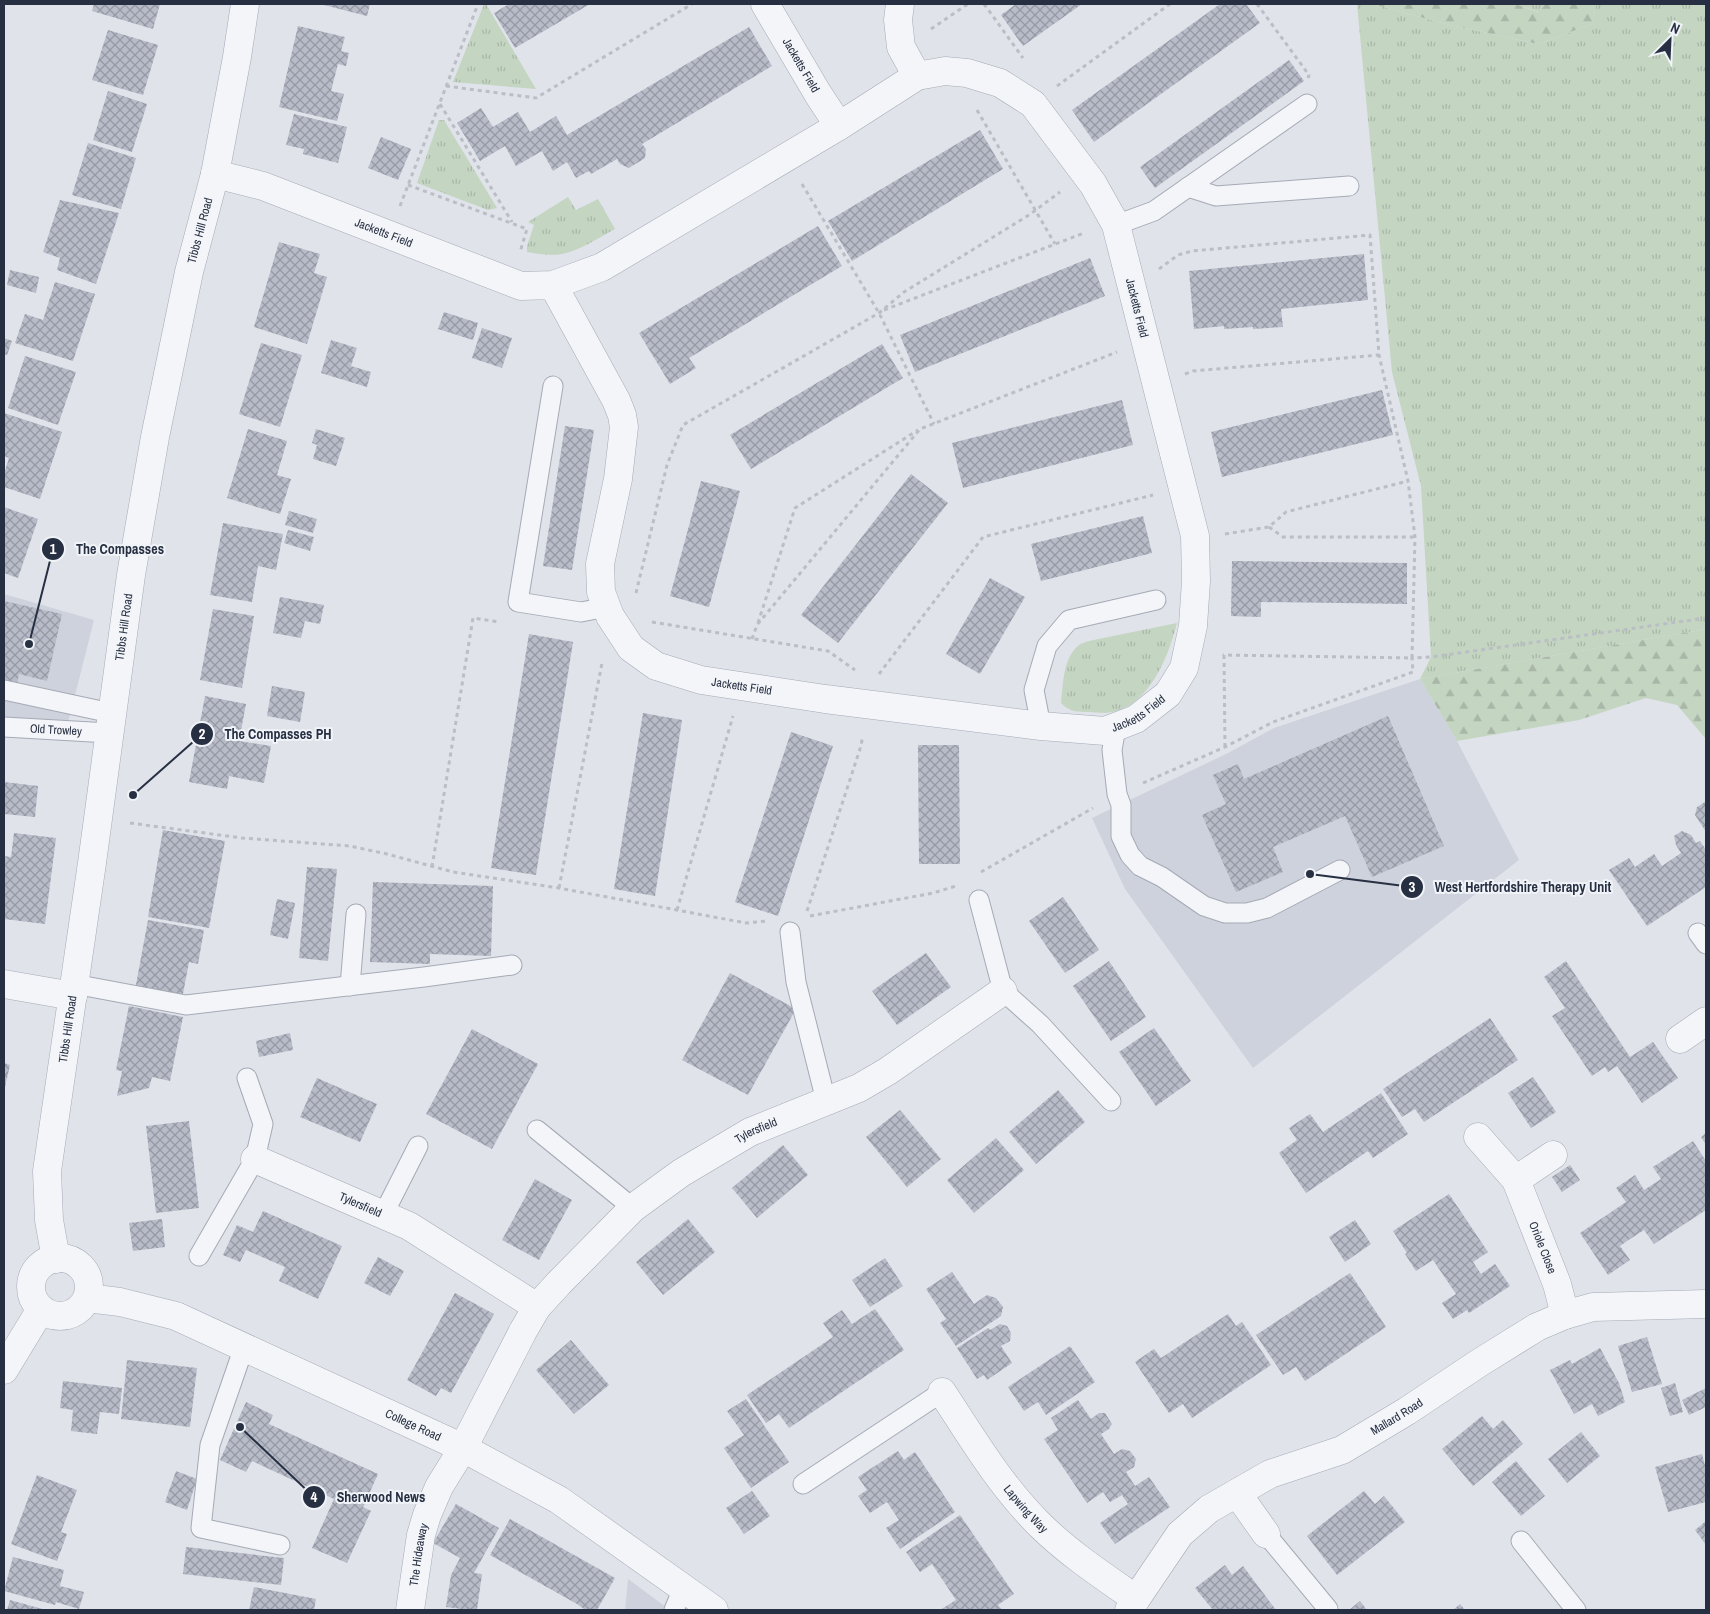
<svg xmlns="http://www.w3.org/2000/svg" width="1710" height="1614" font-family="'Archivo Narrow',sans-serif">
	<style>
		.built { fill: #ced2dc }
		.grass { fill: url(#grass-tufts) }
		.forest { fill: url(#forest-firs) }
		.building { fill: url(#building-cross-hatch) }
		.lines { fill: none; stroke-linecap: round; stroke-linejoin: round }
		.service-casing { stroke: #a5aab5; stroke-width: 21 }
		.minor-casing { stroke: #a5aab5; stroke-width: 29 }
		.tertiary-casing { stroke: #a5aab5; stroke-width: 29 }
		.path { stroke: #babec5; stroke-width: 3; stroke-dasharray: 4 4; stroke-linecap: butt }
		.service { stroke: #f3f5f8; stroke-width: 19 }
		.minor { stroke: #f3f5f8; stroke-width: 28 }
		.tertiary { stroke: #f3f5f8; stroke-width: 28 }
		.labels { text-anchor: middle; stroke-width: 4; stroke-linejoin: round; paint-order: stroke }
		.street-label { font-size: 12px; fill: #273043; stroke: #f0f3f7 }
		.leader { fill: none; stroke: #273043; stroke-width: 2 }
		.callout-dot { fill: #273043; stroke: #f0f3f7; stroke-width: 2 }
		.mark-label { font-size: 15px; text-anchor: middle; font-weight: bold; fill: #fff }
		.callout-label { font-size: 14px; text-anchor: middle; font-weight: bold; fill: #273043; stroke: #f0f3f7; stroke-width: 4; stroke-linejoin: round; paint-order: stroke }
	</style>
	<defs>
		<pattern id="grass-tufts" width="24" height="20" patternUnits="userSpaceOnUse" patternTransform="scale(1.25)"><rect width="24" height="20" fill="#c4d5c1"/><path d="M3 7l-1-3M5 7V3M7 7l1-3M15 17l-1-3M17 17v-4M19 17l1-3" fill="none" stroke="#a8b7a7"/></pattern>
		<pattern id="forest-firs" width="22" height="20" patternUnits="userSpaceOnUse" patternTransform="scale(1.25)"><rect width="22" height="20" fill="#c4d5c1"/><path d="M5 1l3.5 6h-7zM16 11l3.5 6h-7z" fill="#a8b7a7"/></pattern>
		<pattern id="building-cross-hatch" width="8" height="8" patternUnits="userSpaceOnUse" patternTransform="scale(1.25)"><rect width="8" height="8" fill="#b7bcc8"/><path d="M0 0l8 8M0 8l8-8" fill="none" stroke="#9599a4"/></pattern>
	</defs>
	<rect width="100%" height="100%" fill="#e0e3ea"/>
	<!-- built -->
	<g class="built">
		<path d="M4 594 94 620 67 727 4 720Z"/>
		<path d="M1420 679 1457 741 1519 860 1253 1068 1125 889 1092 818 1228 753 1274 728Z"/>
		<path d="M628 1579 670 1610H625Z"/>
	</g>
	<!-- grass -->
	<g class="grass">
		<path d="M484 4H486L536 89 453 82Z"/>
		<path d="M1357 4H1373L1442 23 1538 44 1592 24 1596 4H1706V629L1420 679 1431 657 1421 486 1392 372Z"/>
		<path d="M1515 4H1546L1539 12Z"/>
		<path d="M439 120H444L497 208 488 210 417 183Z"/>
		<path d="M568 197 576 210 598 199 615 229C598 238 581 250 562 254 550 256 538 254 527 252V246L534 225 528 222Z"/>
		<path d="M1177 623C1168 658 1148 710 1105 713 1100 713 1094 712 1089 712 1078 712 1069 712 1061 703 1063 686 1063 658 1078 646 1081 643 1086 642 1089 641Z"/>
	</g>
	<!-- forest -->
	<g class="forest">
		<path d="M1373 4H1515L1538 12 1546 4H1596L1592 24 1538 44 1442 23Z"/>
		<path d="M1706 629V739L1677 705 1646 698 1579 720 1457 741 1420 679Z"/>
	</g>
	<!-- building -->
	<g class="building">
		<path d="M94 4H160L153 29 92 11Z"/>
		<path d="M320 4H370L367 16Z"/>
		<path d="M509 4H590L515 48 494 13Z"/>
		<path d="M1016 4H1082L1023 46 1001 15Z"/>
		<path d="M1220 4H1246L1260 23 1094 142 1072 110Z"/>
		<path d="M298 26 345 37 341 51 349 53 346 66 338 64 331 91 344 94 337 121 279 107Z"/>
		<path d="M749 27 772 66 642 144 646 149 645 158 629 168 620 164 617 159 591 174 589 171 576 178 567 162 553 171 542 151 516 166 505 146 480 161 457 123 481 108 493 127 518 112 530 132 556 116 567 135Z"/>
		<path d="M108 30 158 45 143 95 92 80Z"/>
		<path d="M1289 60 1304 81 1155 188 1140 167Z"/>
		<path d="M108 91 147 104 132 152 93 140Z"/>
		<path d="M294 114 347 127 338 163 303 154 304 149 286 145Z"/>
		<path d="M980 130 1003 169 852 261 828 221Z"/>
		<path d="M381 137 411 149 398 180 368 168Z"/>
		<path d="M88 143 136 158 121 209 72 195Z"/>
		<path d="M60 200 119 213 96 284 57 270 60 258 43 252Z"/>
		<path d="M818 226 842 266 689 358 696 368 670 384 639 333Z"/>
		<path d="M279 242 320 254 314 273 327 277 307 344 254 327Z"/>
		<path d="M1364 254 1368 300 1281 309 1283 327 1253 329V327L1224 329V326L1194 329 1189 271Z"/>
		<path d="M1090 258 1105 296 915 372 900 335Z"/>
		<path d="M10 270 39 277 36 293 7 285Z"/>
		<path d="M55 282 95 294 73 361 15 343 25 314 43 320Z"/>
		<path d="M444 312 478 323 473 340 438 329Z"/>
		<path d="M482 328 512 338 502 368 472 358Z"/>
		<path d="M4 338 12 341 7 355 4 354Z"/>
		<path d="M331 340 357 348 351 366 371 372 367 387 321 373Z"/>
		<path d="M261 343 302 355 280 427 239 414Z"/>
		<path d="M882 344 903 378 751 469 730 435Z"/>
		<path d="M25 356 76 372 58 425 8 408Z"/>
		<path d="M1382 390 1393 435 1222 477 1211 432Z"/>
		<path d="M1122 400 1133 445 963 488 952 443Z"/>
		<path d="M4 413 62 432 40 499 4 487V474L9 458 4 456Z"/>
		<path d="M565 426 594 430 572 570 543 566Z"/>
		<path d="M248 429 287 441 277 475 291 479 280 514 227 498Z"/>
		<path d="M316 429 345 438 336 466 313 459 317 445 312 443Z"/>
		<path d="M911 474 948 503 838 643 801 615Z"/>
		<path d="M701 481 740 491 709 607 670 596Z"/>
		<path d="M4 507 38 519 18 578 4 573Z"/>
		<path d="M289 511 317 519 313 533 285 525Z"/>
		<path d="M1143 516 1152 553 1041 581 1031 544Z"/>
		<path d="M223 523 283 534 276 570 258 566 252 602 210 595Z"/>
		<path d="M288 530 314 537 310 551 284 543Z"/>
		<path d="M1232 561 1407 563V604L1261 602V617L1231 616Z"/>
		<path d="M990 578 1025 597 980 674 946 654Z"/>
		<path d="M280 597 324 605 320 624 305 621 301 638 273 633Z"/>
		<path d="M4 601 62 614 47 681 19 674 17 685 4 682Z"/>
		<path d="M213 609 254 616 242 688 200 680Z"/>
		<path d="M529 634 573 642 536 875 491 868Z"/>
		<path d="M272 686 305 692 300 722 267 716Z"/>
		<path d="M205 696 246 704 239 741 271 746 264 783 229 776 227 789 189 782Z"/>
		<path d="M643 713 682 720 655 896 614 889Z"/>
		<path d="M1388 716 1444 846 1372 877 1345 816 1273 847 1283 872 1236 892 1202 815 1226 804 1213 775 1238 764 1244 779Z"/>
		<path d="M791 732 833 746 778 916 735 902Z"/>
		<path d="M918 745H959L960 864H919Z"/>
		<path d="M4 782 38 786 35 817 4 814Z"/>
		<path d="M1705 802H1706V832L1695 815 1697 807Z"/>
		<path d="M163 830 225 841 209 928 148 917Z"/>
		<path d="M1682 831 1691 835 1696 843 1700 841 1706 850V887L1647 926 1609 870 1629 858 1635 867 1654 854 1662 866 1681 853 1676 845 1674 836Z"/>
		<path d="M14 833 56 838 45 924 4 919V856L11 857Z"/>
		<path d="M307 867 337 869 328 961 299 958Z"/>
		<path d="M373 882 493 886 491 956 430 954V964L370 962Z"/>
		<path d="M1063 897 1099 950 1065 973 1029 921Z"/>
		<path d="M277 899 295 903 288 939 270 935Z"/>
		<path d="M148 920 204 930 198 964 189 962 182 999 135 990Z"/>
		<path d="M926 953 951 987 897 1025 872 991Z"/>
		<path d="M1109 961 1146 1017 1111 1041 1073 986Z"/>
		<path d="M1566 961 1630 1057 1653 1042 1678 1078 1642 1103 1617 1066 1608 1072 1605 1067 1592 1076 1552 1016 1565 1008 1544 977Z"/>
		<path d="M730 973 796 1009 748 1095 682 1060Z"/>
		<path d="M129 1006 183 1017 170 1081 152 1077 149 1088 117 1096 122 1071 116 1070Z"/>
		<path d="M1490 1018 1518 1060 1424 1122 1415 1109 1402 1117 1383 1089Z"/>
		<path d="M1154 1028 1191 1081 1156 1106 1119 1052Z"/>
		<path d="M472 1029 538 1064 492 1149 426 1114Z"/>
		<path d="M290 1033 293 1050 259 1057 256 1041Z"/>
		<path d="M4 1063 10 1065 5 1087H4Z"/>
		<path d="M1533 1077 1556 1112 1531 1128 1508 1093Z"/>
		<path d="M317 1078 377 1104 360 1142 300 1117Z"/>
		<path d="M1058 1090 1085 1122 1036 1164 1009 1132Z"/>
		<path d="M1381 1093 1408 1134 1373 1158 1368 1151 1306 1193 1279 1153 1297 1140 1289 1128 1310 1114 1323 1132Z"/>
		<path d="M900 1110 941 1159 907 1187 866 1137Z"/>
		<path d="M189 1121 199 1208 156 1213 146 1126Z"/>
		<path d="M1706 1133V1145L1701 1137Z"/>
		<path d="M996 1138 1024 1170 974 1213 947 1180Z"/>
		<path d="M1693 1141 1706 1161V1210L1654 1244 1644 1230 1630 1239 1620 1246 1630 1260 1608 1275 1580 1233 1626 1202 1616 1188 1635 1175 1644 1190 1661 1179 1653 1167Z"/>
		<path d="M783 1145 808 1175 757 1218 732 1188Z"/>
		<path d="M1570 1165 1580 1180 1562 1192 1552 1177Z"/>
		<path d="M535 1179 572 1200 539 1260 502 1240Z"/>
		<path d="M1449 1194 1488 1252 1473 1262 1481 1274 1495 1264 1510 1286 1469 1313 1467 1310 1453 1319 1442 1303 1456 1294 1433 1260 1416 1271 1405 1254 1407 1253 1393 1231Z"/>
		<path d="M263 1211 342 1246 318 1299 279 1281 285 1267 246 1250 240 1262 223 1255 237 1225 253 1232Z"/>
		<path d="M162 1219 165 1247 133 1251 129 1223Z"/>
		<path d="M688 1219 715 1252 663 1295 636 1262Z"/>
		<path d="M1355 1220 1371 1244 1345 1262 1329 1237Z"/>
		<path d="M378 1257 404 1271 390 1296 364 1283Z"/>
		<path d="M885 1258 903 1286 870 1307 852 1280Z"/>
		<path d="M952 1272 974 1304 987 1295 996 1298 1003 1307 1001 1316 956 1346 940 1323 946 1319 926 1289Z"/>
		<path d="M1350 1273 1386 1327 1305 1381 1296 1367 1283 1375 1256 1335Z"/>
		<path d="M455 1293 494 1314 451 1393 441 1388 436 1396 407 1380Z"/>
		<path d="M875 1309 904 1350 789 1428 779 1414 766 1423 747 1395 833 1337 823 1323 842 1310 852 1324Z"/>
		<path d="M1228 1314 1236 1326 1242 1322 1271 1365 1192 1418 1183 1404 1169 1413 1135 1362 1154 1349 1161 1358Z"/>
		<path d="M1000 1324 1007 1326 1011 1333 1010 1341 1001 1346 1012 1363 987 1380 984 1375 977 1379 957 1348 988 1328 990 1330Z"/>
		<path d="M1647 1337 1662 1384 1632 1392 1618 1346Z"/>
		<path d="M571 1340 609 1385 574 1414 536 1370Z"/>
		<path d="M1070 1346 1095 1382 1046 1415 1038 1402 1024 1411 1008 1387Z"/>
		<path d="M1600 1348 1619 1383 1625 1402 1598 1416 1592 1404 1574 1414 1550 1370 1570 1360 1572 1364Z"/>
		<path d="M127 1360 197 1368 190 1427 121 1419Z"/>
		<path d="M63 1381 122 1388 119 1414 100 1412 97 1434 71 1431 73 1410 60 1408Z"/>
		<path d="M1675 1383 1683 1412 1670 1416 1661 1388Z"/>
		<path d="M1706 1388V1407L1689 1415 1682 1400Z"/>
		<path d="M746 1399 789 1462 751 1488 724 1448 744 1435 727 1411Z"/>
		<path d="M1078 1400 1091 1419 1099 1413H1105L1112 1424 1109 1429 1101 1434 1114 1454 1122 1449 1130 1451 1136 1459 1134 1467 1126 1472 1135 1486 1149 1477 1170 1507 1115 1544 1100 1523 1128 1504 1122 1495 1110 1502 1103 1492 1087 1503 1044 1439 1058 1430 1051 1418Z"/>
		<path d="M246 1402 273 1415 269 1424 378 1474 363 1507 371 1511 347 1563 312 1548 334 1499 252 1461 246 1472 220 1460Z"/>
		<path d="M1482 1416 1493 1429 1503 1420 1523 1444 1473 1486 1442 1449Z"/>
		<path d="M1581 1432 1600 1456 1567 1483 1548 1459Z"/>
		<path d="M898 1451 904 1460 915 1452 955 1512 900 1549 886 1528 899 1520 887 1502 870 1513 858 1496 867 1490 858 1477Z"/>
		<path d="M1702 1454 1706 1469V1502L1668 1512 1655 1467Z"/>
		<path d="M1516 1461 1545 1496 1521 1516 1492 1482Z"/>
		<path d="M176 1471 197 1479 187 1510 165 1502Z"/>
		<path d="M37 1475 77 1490 61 1532 67 1534 57 1561 11 1544Z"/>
		<path d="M752 1491 770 1516 744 1534 726 1508Z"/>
		<path d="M1364 1491 1375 1504 1384 1496 1405 1522 1337 1575 1307 1536Z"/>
		<path d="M456 1504 499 1528 474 1573 482 1574 477 1610H462V1609L446 1607 451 1575 460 1558 433 1543Z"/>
		<path d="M960 1515 1014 1594 998 1605 1002 1610H940L956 1600 932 1564 920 1572 906 1552Z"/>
		<path d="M510 1519 615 1578 597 1610H583L584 1609 577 1604 490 1555Z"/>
		<path d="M1706 1521V1545L1695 1530Z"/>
		<path d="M186 1547 284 1558 281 1585 183 1574Z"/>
		<path d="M13 1557 64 1570 60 1586 84 1592 79 1609 56 1602 55 1605 4 1591Z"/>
		<path d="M1225 1565 1232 1575 1243 1566 1276 1610H1213L1195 1588Z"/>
		<path d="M254 1587 316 1599 314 1610H249Z"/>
		<path d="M10 1600 46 1610H7Z"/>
		<path d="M1360 1601 1367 1610H1349Z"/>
		<path d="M1460 1604 1465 1610H1453Z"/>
	</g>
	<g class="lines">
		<defs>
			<g id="service">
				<path d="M1188 187 1216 196 1349 186"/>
				<path d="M1116 225 1154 211 1307 104"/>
				<path d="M553 386 518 602 581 612 607 607"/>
				<path d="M4 690 111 713"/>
				<path d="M1041 726 1034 690 1047 646 1069 620 1156 600"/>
				<path id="s1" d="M4 727 109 733"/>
				<path d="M1116 727 1112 750 1117 794 1121 805V836L1130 855 1140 866 1162 877 1204 906 1225 913H1247L1267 908 1340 870"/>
				<path d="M979 900 1003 991 1040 1024 1111 1101"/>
				<path d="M790 932 796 982 826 1101"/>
				<path d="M1698 933 1706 944"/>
				<path d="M74 984 186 1005 424 977 512 965"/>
				<path d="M350 986 356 914"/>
				<path d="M537 1130 633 1208"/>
				<path d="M383 1215 418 1146"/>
				<path d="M199 1256 255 1159 263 1124 247 1078"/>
				<path d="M244 1347 210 1445 201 1528 280 1545"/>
				<path d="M803 1484 942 1392"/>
				<path d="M1266 1534 1328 1609"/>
				<path d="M1521 1541 1576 1610"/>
				<path d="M674 1610 683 1588"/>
			</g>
			<g id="minor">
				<path id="s2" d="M765 4 818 94 839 126"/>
				<path d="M900 4 898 20 901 47 917 76"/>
				<path id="s3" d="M215 174 263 186 521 286 553 285 616 400 622 415 624 427 618 479 600 564 601 592 610 616 631 648 656 666 701 680 825 699 1041 726 1105 731 1136 719 1168 694 1184 668 1193 626 1196 581 1195 536 1116 225 1093 184 1033 104 1000 83 967 73 945 71 917 76 839 126 602 267 553 285"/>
				<path d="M4 984 73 996"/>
				<path d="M1680 1039 1706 1021"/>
				<path id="s4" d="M1478 1137 1516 1180 1557 1284 1565 1315"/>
				<path id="s5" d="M255 1159 409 1226 537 1307"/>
				<path d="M1516 1180 1553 1155"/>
				<path id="s6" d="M942 1392C973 1439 1001 1487 1042 1527 1070 1554 1103 1576 1136 1599"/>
				<path d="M1237 1493 1266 1534"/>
				<path id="s7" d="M410 1610 421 1535 427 1515 439 1487 463 1448 523 1331 537 1307 559 1283 633 1208 681 1173 750 1132 859 1088 888 1071 1003 991"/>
				<path id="s8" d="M1129 1610 1136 1599 1180 1534 1209 1509 1270 1474 1342 1450 1407 1411 1479 1363 1537 1327 1565 1315 1593 1307 1706 1304"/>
			</g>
			<g id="tertiary">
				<circle cx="60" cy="1287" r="29"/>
				<path id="s9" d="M56 1259 49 1220 47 1171 92 863 131 575 155 437 189 272 215 174 237 57 245 4"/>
				<path id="s10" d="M87 1298 120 1302 176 1316 463 1448 559 1500 714 1610"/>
				<path d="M4 1370 41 1309"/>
			</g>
		</defs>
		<!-- service casing -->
		<use href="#service" class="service-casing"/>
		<!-- minor casing -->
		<use href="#minor" class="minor-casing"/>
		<!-- tertiary casing -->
		<use href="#tertiary" class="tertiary-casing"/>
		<!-- path -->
		<g class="path">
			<path d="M984 4 1023 58"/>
			<path d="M1257 4 1309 75 1308 78"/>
			<path d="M931 29 968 4"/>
			<path d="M446 86 536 98 692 4"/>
			<path d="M1057 86 1170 4"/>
			<path d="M440 104 512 222"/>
			<path d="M977 110 1055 244"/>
			<path d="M802 184 879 313 934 424"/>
			<path d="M408 185 527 229 520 252"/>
			<path d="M400 206 478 4"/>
			<path d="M1159 269 1178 255 1192 251 1370 235 1379 355 1408 481 1415 537 1412 658 1224 655 1225 747"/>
			<path d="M884 310 1084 233"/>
			<path d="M1185 374 1193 371 1379 355"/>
			<path d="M1269 527 1283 537H1415"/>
			<path d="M1225 534 1269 527 1286 512 1408 481"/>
			<path d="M636 593 667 465 683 425 879 313 904 292 1029 215 1060 192"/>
			<path d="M652 622 828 651 855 670"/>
			<path d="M758 623 795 508 918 430"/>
			<path d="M752 639 757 625 920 429 1117 352"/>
			<path d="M879 674 983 537 1153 495"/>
			<path d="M1143 783 1225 747 1273 722 1413 672 1412 658 1431 657 1706 618"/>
			<path d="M130 823 242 838 350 846 387 854 453 872 559 888 746 923 767 921"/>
			<path d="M432 867 473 618 499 622"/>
			<path d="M981 872 1093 808"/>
			<path d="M559 888 602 663"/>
			<path d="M677 910 733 716"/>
			<path d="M807 911 860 749 863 736"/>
			<path d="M810 916 933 893 956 886"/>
		</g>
		<!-- service -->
		<use href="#service" class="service"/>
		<!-- minor -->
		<use href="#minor" class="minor"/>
		<!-- tertiary -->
		<use href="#tertiary" class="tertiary"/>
	</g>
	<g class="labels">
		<!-- street labels -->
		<g class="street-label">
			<text dy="4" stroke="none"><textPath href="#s2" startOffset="71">Jacketts Field</textPath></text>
			<text dy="4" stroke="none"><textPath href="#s9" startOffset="1042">Tibbs Hill Road</textPath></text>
			<text dy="4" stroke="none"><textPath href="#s3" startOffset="179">Jacketts Field</textPath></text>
			<text transform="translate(1137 308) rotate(76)" y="4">Jacketts Field</text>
			<text dy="4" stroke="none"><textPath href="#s9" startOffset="638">Tibbs Hill Road</textPath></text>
			<text dy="4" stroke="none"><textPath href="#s3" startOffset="868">Jacketts Field</textPath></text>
			<text dy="4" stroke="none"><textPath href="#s3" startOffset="1272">Jacketts Field</textPath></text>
			<text dy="4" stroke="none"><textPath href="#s1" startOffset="52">Old Trowley</textPath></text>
			<text dy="4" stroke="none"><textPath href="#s9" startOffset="232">Tibbs Hill Road</textPath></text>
			<text dy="4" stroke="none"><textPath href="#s7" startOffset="616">Tylersfield</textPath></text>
			<text dy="4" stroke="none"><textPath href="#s5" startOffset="115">Tylersfield</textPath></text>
			<text dy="4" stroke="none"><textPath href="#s4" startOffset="130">Oriole Close</textPath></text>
			<text dy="4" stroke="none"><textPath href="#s8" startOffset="340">Mallard Road</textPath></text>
			<text dy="4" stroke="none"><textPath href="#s10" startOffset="352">College Road</textPath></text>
			<text dy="4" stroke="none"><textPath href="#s6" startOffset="144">Lapwing Way</textPath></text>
			<text dy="4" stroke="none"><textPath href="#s7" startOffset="56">The Hideaway</textPath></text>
		</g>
	</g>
	<!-- callouts -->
	<path class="leader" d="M29 644L53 549M133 795L202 734M1310 874L1412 887M240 1427L314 1497"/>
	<g class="callout-dot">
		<circle cx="29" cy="644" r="5"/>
		<circle cx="133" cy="795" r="5"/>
		<circle cx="1310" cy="874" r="5"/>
		<circle cx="240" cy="1427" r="5"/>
		<circle cx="53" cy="549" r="12"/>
		<circle cx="202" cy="734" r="12"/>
		<circle cx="1412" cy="887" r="12"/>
		<circle cx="314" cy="1497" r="12"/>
	</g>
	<g class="mark-label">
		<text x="53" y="554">1</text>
		<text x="202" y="739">2</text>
		<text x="1412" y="892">3</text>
		<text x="314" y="1502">4</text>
	</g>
	<g class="callout-label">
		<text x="120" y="554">The Compasses</text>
		<text x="278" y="739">The Compasses PH</text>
		<text x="1523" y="892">West Hertfordshire Therapy Unit</text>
		<text x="381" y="1502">Sherwood News</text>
	</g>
	<!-- border -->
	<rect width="1710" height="1614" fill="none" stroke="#273043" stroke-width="10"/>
	<!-- north arrow -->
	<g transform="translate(1670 40) rotate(24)" stroke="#f0f3f7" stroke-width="4" paint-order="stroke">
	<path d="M0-4L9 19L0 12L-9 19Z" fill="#273043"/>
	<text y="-8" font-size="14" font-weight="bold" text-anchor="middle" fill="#273043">N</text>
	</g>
</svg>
